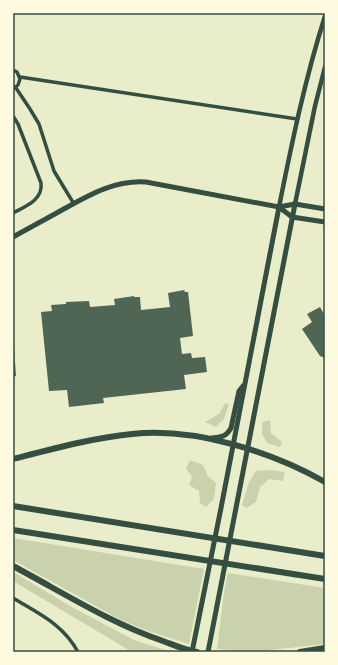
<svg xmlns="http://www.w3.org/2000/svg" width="338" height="665" font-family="'Titillium Web',sans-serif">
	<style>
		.green { fill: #cad2ad }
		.building { fill: #4f6655 }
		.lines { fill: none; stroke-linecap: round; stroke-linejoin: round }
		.minor { stroke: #344e41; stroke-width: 3.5 }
		.tertiary { stroke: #344e41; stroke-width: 4.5 }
		.secondary { stroke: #344e41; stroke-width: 5 }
		.motorway { stroke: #344e41; stroke-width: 6 }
		.neatline { fill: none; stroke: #344e41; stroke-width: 1.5 }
	</style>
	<rect width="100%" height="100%" fill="#e9edc9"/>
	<!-- green -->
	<g class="green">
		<path d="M225 403 229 404 224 419 216 427 205 422 219 414Z"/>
		<path d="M270 420 271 433 282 442 280 447 267 443 262 434V422Z"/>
		<path d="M190 460 203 465 208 476 216 483 214 499 206 507 200 503 199 491 189 485 192 477 186 468Z"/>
		<path d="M269 470 285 472 283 481 269 479 260 487 256 502 246 508 242 505 249 482 256 471Z"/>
		<path d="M13 538 204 569 189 644 148 631 121 620 13 560Z"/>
		<path d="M13 572 72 607 134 640 171 652H132L13 581Z"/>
		<path d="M228 573 325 588V644L252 652 217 649 224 592Z"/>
	</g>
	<!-- building -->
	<g class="building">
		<path d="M184 290 185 292H188L193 336 180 338 182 354 191 353 192 358 205 357 207 372 184 375 186 389 103 398 104 403 69 407 67 390 49 391 41 312 52 311 51 305 66 304V302L89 301 90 307 115 305 114 299 134 296V297H140L141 310 170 307 168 293Z"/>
		<path d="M320 307 325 316V358L320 356 302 329 312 322 307 314Z"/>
		<path d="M13 348H14L16 376 13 377Z"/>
	</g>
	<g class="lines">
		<!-- minor -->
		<g class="minor">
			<path d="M13 70 17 72 20 79 18 85 13 89"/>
			<path d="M20 77 297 119"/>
			<path d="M16 88 30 109 39 124 54 171 74 204"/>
			<path d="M13 116 18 124 41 183C43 200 26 206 13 213"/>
			<path d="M13 598C39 614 63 624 78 652"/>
		</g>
		<!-- tertiary -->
		<g class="tertiary">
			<path d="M295 204 315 106 325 67"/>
			<path d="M279 207C292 142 305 79 325 16"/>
		</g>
		<!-- secondary -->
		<g class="secondary">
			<path d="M279 207 292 217 325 222"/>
			<path d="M13 237C29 228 46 219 62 210 89 195 114 180 146 182L279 207 295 204 325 209"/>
			<path d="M212 438C221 437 226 437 231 428L239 391 243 386"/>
			<path d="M192 652 221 508 279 207"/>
			<path d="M208 652 295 204"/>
		</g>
		<!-- motorway -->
		<g class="motorway">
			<path d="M13 459C52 449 92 438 132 434 195 427 272 452 325 482"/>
			<path d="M13 506 325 556"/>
			<path d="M13 530 325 579"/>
			<path d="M13 566C62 592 110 623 163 641 174 645 185 650 197 652"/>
			<path d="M300 652 325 648"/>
		</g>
	</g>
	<!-- border -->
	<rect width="338" height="665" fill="none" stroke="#fefae0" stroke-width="28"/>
	<rect x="14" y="14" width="310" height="637" class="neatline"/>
</svg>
